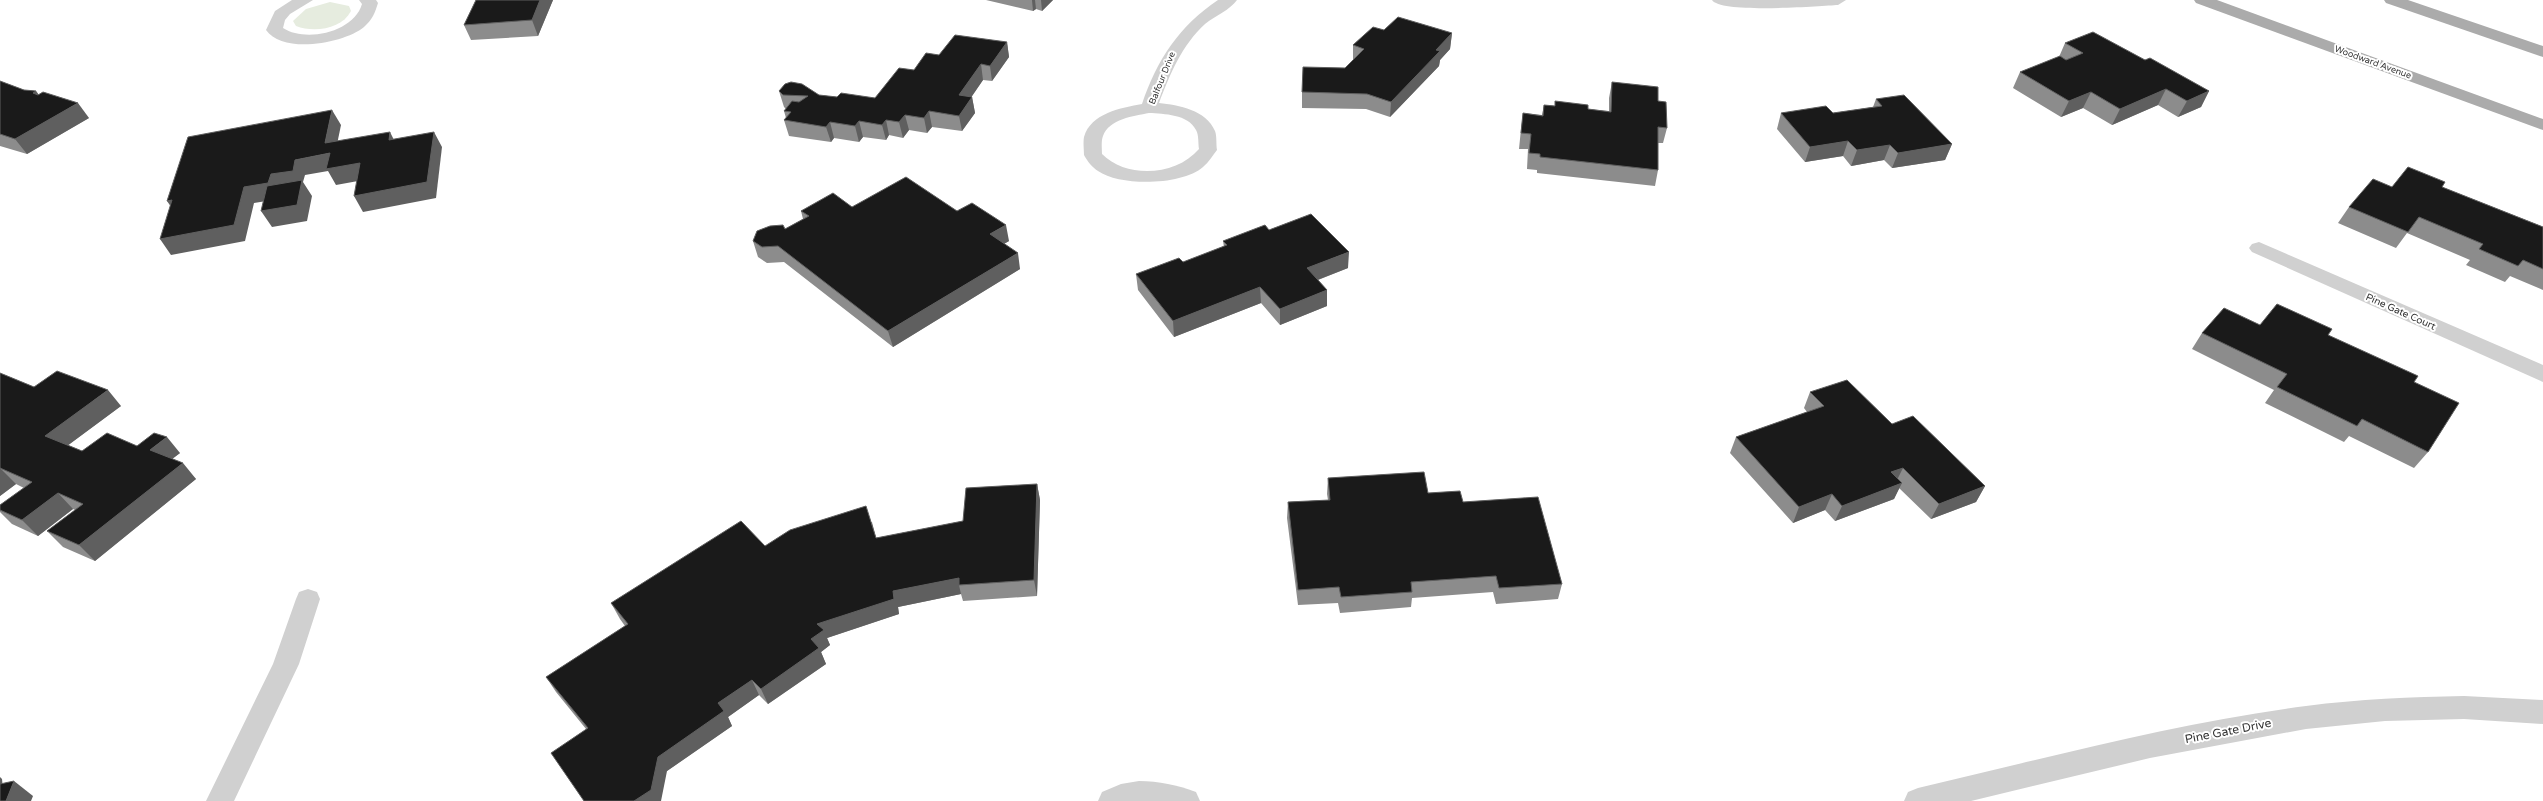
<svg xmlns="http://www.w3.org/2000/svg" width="2543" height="801" font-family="'Varela Round',sans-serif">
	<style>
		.green { fill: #e6ecdf }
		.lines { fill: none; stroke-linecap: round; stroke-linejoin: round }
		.street { fill: #d0d0d0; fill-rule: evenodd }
		.primary { fill: #ababab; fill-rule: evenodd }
		.wall { fill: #8c8c8c }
		.shaded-wall { fill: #5f5f5f }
		.building { fill: #1a1a1a; stroke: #5f5f5f }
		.labels { text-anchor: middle; stroke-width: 4; stroke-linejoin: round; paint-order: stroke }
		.far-street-label { font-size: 9px; fill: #333; stroke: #fff }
		.street-label { font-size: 10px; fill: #333; stroke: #fff }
		.near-street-label { font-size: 12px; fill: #333; stroke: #fff }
	</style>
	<rect width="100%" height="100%" fill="#fff"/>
	<!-- green -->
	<path class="green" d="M330 2 349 6 351 11C342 29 314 33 296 26L293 21 306 9Z"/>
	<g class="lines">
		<!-- street -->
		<g class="street">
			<path d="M292 0H313L290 14 285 20 283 28C306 43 354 32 362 4L359 0H376L378 3C375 13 372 20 364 27 345 43 283 55 266 30L275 11Z"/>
			<path d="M1218 0H1237C1230 10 1215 16 1205 24 1182 45 1170 74 1159 103 1179 105 1206 110 1215 131 1217 136 1216 144 1217 150 1213 155 1209 162 1203 167 1183 185 1121 187 1098 171 1093 168 1087 161 1084 155 1084 150 1083 142 1084 137 1091 113 1121 108 1142 104 1157 60 1179 26 1218 0ZM1149 113C1164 114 1188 114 1196 130 1199 135 1198 143 1199 149 1176 176 1127 179 1102 154 1102 148 1101 141 1103 136 1109 119 1134 116 1149 113Z"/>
			<path d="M1712 0H1846L1838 5C1819 6 1721 14 1712 0Z"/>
			<path d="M2259 242 2543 365V382L2252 252 2249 248 2252 244Z"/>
			<path d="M308 589 317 592 320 599 299 664 234 801H206L273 664 296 599 299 592Z"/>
			<path d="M2464 696 2543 700V724L2464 719 2385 721 2306 729 2150 758 1971 801H1904L1908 792 1918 788C2047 758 2175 723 2306 706 2359 699 2411 697 2464 696Z"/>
			<path d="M1139 781C1159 781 1177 785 1196 792L1200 801H1098L1102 792 1121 784Z"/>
		</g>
		<!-- primary -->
		<g class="primary">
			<path d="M2194 0H2217L2543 119V130L2196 3Z"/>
			<path d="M2384 0H2408L2543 46V57L2386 3Z"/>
		</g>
	</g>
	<!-- wall -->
	<g class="wall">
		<path d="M476 0H553L538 36 471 40 464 25Z"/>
		<path d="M986 0H1053L1042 11 1036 9 1033 11Z"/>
		<path d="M1384 30 1452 33 1450 49 1440 60 1439 66 1390 117 1366 109 1302 108V92L1345 68 1353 60V45Z"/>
		<path d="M1007 42 1009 57 992 81 983 80 971 97H972L975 113 962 131 932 127 927 133 909 130 903 138 889 135 886 140 863 137 859 142 834 138 831 142 789 136 784 120 786 118 784 111 786 109 784 107 779 91 819 95 837 97 875 98 914 70 939 55Z"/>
		<path d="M2065 43 2145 60 2209 91 2201 107 2178 117 2158 105 2112 125 2083 108 2061 117 2013 88 2020 72 2059 57Z"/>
		<path d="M0 81 24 90 36 91 39 95 89 118 27 154 0 146Z"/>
		<path d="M1612 82 1658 101 1667 128 1663 143H1658V170L1655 186 1537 173V170L1527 169 1528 149H1519L1521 129 1523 113 1542 115 1544 105 1609 111V98Z"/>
		<path d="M1876 99 1952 144 1945 160 1892 168 1884 160 1851 166 1843 156 1805 162 1777 129 1781 113H1833L1873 107Z"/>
		<path d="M2392 187H2442L2543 227V290L2510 276 2505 282 2466 265 2470 260 2407 233 2396 248 2338 223 2349 207Z"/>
		<path d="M852 207 957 211 1009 241 1004 244 1020 269 893 347 784 262 767 263 758 257 753 241 785 229 803 219 801 211Z"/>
		<path d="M1269 230 1348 268 1318 280 1327 290V306L1280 325 1261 303 1174 337 1138 290 1136 274 1183 262 1224 247 1223 241Z"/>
		<path d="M2260 325 2328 335 2414 382 2428 452 2414 468 2349 436 2344 442 2265 403 2274 390 2192 349 2202 333Z"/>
		<path d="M0 373 34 387 121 406 68 445 82 451 137 446 180 453 172 459 196 479 95 561 63 547 47 531 75 510 73 509 38 536 12 524 0 512V505L24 488 16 484 0 496Z"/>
		<path d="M1810 392 1892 424 1985 486 1976 502 1931 519 1899 488 1894 499 1835 521 1825 510 1793 523 1730 453 1736 437 1807 412 1804 408Z"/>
		<path d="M1328 478 1428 493 1463 502 1562 584 1558 599 1496 604 1493 592 1412 598 1411 607 1340 613 1338 603 1298 605 1287 518 1288 502 1328 500 1327 494Z"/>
		<path d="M1037 484 1040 500 1037 596 963 601 961 594 898 607 899 614 827 638 830 645 821 652 826 664 768 704 759 695 728 717 732 726 667 771 586 729 556 692 546 677 625 626 620 619 611 603 765 546 872 522 876 538 963 521Z"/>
	</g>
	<!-- shaded-wall -->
	<g class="shaded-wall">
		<path d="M540 0H553L538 36 532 20Z"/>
		<path d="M1032 0H1035L1036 9 1033 11Z"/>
		<path d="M1041 0H1053L1042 11Z"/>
		<path d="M1452 33 1450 49 1440 60 1439 66 1390 117 1391 102 1436 50Z"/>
		<path d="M1007 42 1009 57 992 81 990 66Z"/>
		<path d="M981 64 983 80 962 111 959 95Z"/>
		<path d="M2166 89 2158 105 2112 125 2120 109Z"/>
		<path d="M36 91 47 107 33 93Z"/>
		<path d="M2209 91 2201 107 2178 117 2187 101Z"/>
		<path d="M2091 92 2083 108 2061 117 2069 101Z"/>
		<path d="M972 97 975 113 962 131 959 116Z"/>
		<path d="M78 103 89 118 27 154 15 139Z"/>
		<path d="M332 110 341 125 334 159 325 143Z"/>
		<path d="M929 111 932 127 927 133 924 118Z"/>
		<path d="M905 115 909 130 903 138 899 122Z"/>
		<path d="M886 120 889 135 886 140 882 125Z"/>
		<path d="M859 121 863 137 859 142 855 126Z"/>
		<path d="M830 122 834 138 831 142 826 127Z"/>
		<path d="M390 132 398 148 389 140Z"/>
		<path d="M434 132 442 147 436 198 363 212 354 196Z"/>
		<path d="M1848 141 1843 156 1805 162 1810 147Z"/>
		<path d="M1952 144 1945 160 1892 168 1898 153Z"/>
		<path d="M1890 145 1884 160 1851 166 1857 150Z"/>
		<path d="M330 153 360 163 369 179 336 185 328 171 305 175 303 182 312 196 307 221 272 227 261 211 279 199 254 203 245 241 171 255 160 239 244 187 295 160Z"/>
		<path d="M172 200 178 217 167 201Z"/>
		<path d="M1006 225 1009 241 993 250 990 234Z"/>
		<path d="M1349 252 1348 268 1307 284V268Z"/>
		<path d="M1018 253 1020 269 893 347 888 331Z"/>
		<path d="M1260 287 1261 303 1174 337 1173 321Z"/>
		<path d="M1327 290V306L1280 325V309Z"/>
		<path d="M108 390 121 406 59 452 45 436Z"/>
		<path d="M167 437 180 453 163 466 150 450Z"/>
		<path d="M183 463 196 479 95 561 79 545Z"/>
		<path d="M0 468 16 484 0 496Z"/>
		<path d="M1903 468 1895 484 1891 472Z"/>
		<path d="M1902 483 1894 499 1835 521 1842 506Z"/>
		<path d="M1037 484 1040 500 1037 596 1034 580Z"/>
		<path d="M1985 486 1976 502 1931 519 1939 504Z"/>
		<path d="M58 493 73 509 38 536 22 520Z"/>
		<path d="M1832 494 1825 510 1793 523 1799 507Z"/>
		<path d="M959 578V585L961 594 898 607 899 614 827 638 830 645 821 652 826 664 768 704 761 689 811 639 817 624 893 591Z"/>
		<path d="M752 680 759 695 728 717 732 726 667 771 661 801H634L658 757 718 703Z"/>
		<path d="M0 777 2 779 3 789 0 797Z"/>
		<path d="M14 781 33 796 31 801H6Z"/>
	</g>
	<!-- building -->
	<g class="building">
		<path d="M476 0H540L532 20 464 25Z"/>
		<path d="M1398 17 1452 33 1436 50 1440 51 1391 102 1367 94 1302 92 1303 67 1345 68 1364 49 1353 45 1373 27 1384 30Z"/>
		<path d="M2093 32 2145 60 2150 58 2209 91 2187 101 2166 89 2120 109 2091 92 2069 101 2020 72 2060 56 2066 60 2083 53 2065 43Z"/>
		<path d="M955 35 1007 42 990 66 981 64 959 95 972 97 959 116 929 111 924 118 905 115 899 122 886 120 882 125 859 121 855 126 830 122 826 127 784 120 791 112 784 111 792 101 799 102 808 96 783 95 779 91 785 84 791 82 802 84 819 95 837 97 841 93 875 98 899 68 914 70 926 53 939 55Z"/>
		<path d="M0 81 24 90 36 91 33 93 38 95 43 92 78 103 15 139 0 134Z"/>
		<path d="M1612 82 1658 87V101L1666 102 1667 128 1658 127V170L1540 157V154L1529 153 1531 134 1521 133 1523 113 1543 116 1544 105 1555 106V101L1588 105V109L1611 112Z"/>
		<path d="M1904 95 1952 144 1898 153 1890 145 1857 150 1848 141 1810 147 1781 113 1826 106 1833 113 1882 106 1876 99Z"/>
		<path d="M332 110 325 143 390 132 389 140 434 132 427 182 354 196 360 163 326 169 330 153 295 160 293 171 271 174 268 183 244 187 234 225 160 239 172 200 167 201 188 137Z"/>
		<path d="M2408 167 2445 182 2442 187 2543 227V269L2523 260 2518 266 2479 249 2483 244 2419 217 2408 232 2349 207 2373 179 2392 187Z"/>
		<path d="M906 177 957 211 972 203 1006 225 990 234 1018 253 888 331 778 246 762 247 753 241 757 231 770 226 783 225 785 229 809 216 801 211 833 193 852 207Z"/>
		<path d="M302 180 297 205 261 211 267 186Z"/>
		<path d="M1311 214 1349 252 1307 268 1327 290 1280 309 1260 287 1173 321 1136 274 1179 258 1183 262 1227 245 1223 241 1265 225 1269 230Z"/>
		<path d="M2277 304 2332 329 2328 335 2418 376 2414 382 2459 403 2428 452 2362 419 2357 426 2277 387 2287 374 2202 333 2224 308 2260 325Z"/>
		<path d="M57 371 108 390 45 436 82 451 107 433 137 446 154 433 167 437 150 450 183 463 79 545 47 531 83 504 58 493 22 520 0 510V505L32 482 0 468V373L34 387Z"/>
		<path d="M1847 380 1892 424 1913 416 1985 486 1939 504 1903 468 1891 472 1902 483 1842 506 1832 494 1799 507 1736 437 1824 406 1810 392Z"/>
		<path d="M1424 472 1428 493 1460 491 1463 502 1538 497 1562 584 1499 588 1496 576 1411 582 1412 592 1341 597 1339 587 1298 590 1288 502 1330 500 1328 478Z"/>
		<path d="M1037 484 1034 580 959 585V578L893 591 894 599 817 624 824 630 811 639 819 648 761 689 752 680 718 703 724 711 658 757 651 790 634 801H584L551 753 588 728 546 677 628 624 611 603 741 521 765 546 790 530 866 506 876 538 963 521 966 488Z"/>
		<path d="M14 781 6 801H0V784Z"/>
	</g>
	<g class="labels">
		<!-- far-street labels -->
		<g class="far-street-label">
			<text transform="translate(2373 62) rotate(20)" y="3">Woodward Avenue</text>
			<text transform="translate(1162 78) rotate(-68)" y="3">Balfour Drive</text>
		</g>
		<!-- street labels -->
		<g class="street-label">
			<text transform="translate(2401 311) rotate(24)" y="4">Pine Gate Court</text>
		</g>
		<!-- near-street labels -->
		<g class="near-street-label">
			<text transform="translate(2228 731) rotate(-11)" y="4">Pine Gate Drive</text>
		</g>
	</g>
</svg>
